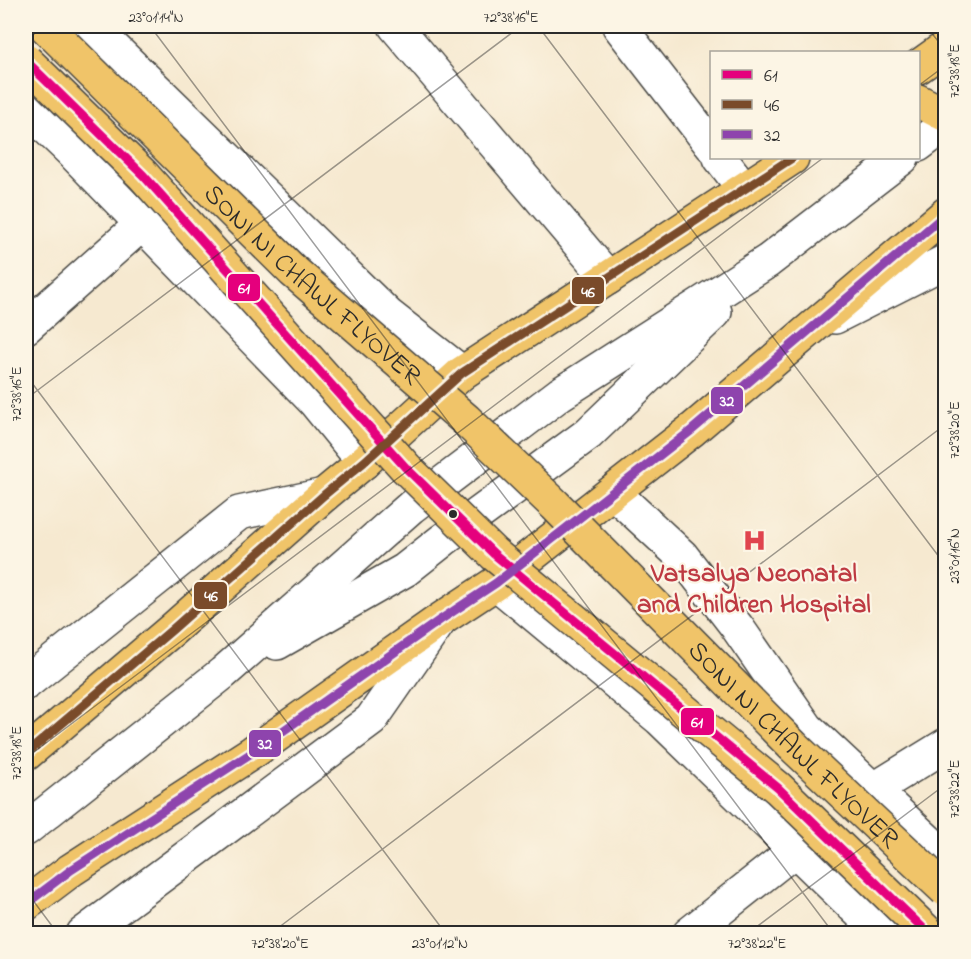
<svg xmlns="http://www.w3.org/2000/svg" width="971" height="959" font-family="'Indie Flower',sans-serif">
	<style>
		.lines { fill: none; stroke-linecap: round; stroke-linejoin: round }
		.minor-casing { stroke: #494844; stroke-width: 36 }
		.major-casing { stroke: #494844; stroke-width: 36 }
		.minor { stroke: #fff; stroke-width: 33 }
		.major { stroke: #f0c469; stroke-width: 33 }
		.major-bridge-casing { stroke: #494844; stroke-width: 36; stroke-linecap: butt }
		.major-bridge { stroke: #f0c469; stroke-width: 33 }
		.bus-1-casing { stroke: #fcf5e5; stroke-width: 14 }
		.bus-2-casing { stroke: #fcf5e5; stroke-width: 14 }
		.bus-3-casing { stroke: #fcf5e5; stroke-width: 14 }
		.bus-1 { stroke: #e5007d; stroke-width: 9 }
		.bus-2 { stroke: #7a4b2a; stroke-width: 9 }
		.bus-3 { stroke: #8e44ad; stroke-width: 9 }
		.ticks { fill: none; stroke: #2b2b2b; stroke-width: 1.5; stroke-opacity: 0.45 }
		.bus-dot { fill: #2b2b2b; stroke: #fcf5e5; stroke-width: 2 }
		.labels { text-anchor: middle; stroke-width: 4.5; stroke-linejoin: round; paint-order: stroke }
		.street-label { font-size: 27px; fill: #2b2b2b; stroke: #fcf5e5 }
		.health-label { font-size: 27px; font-weight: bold; fill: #be3a42; stroke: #fcf5e5 }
		.line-badge { stroke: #fcf5e5; stroke-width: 2 }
		.badge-label { font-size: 16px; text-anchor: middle; font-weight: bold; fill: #fff }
		.neatline { fill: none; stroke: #2b2b2b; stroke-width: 2 }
		.ticks-label { font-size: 15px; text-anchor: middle; fill: #2b2b2b }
	</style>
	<rect width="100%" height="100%" fill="#fcf5e5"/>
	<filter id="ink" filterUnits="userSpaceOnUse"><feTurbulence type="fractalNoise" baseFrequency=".0167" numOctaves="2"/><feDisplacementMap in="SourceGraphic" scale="12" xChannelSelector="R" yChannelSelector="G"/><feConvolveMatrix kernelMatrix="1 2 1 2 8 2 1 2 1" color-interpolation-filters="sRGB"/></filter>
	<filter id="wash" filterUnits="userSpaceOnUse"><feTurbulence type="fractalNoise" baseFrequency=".008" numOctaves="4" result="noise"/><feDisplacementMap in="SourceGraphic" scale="24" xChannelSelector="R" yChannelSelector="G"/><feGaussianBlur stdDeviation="1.35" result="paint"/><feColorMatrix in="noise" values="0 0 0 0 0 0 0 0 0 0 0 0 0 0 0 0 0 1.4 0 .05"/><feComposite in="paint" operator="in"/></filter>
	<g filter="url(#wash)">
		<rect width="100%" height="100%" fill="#f6e9d0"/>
	</g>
	<g filter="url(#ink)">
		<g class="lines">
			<defs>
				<g id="minor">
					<path d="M91 26 388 315 462 373"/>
					<path d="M395 26 608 278"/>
					<path d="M619 26 712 146"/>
					<path d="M26 108 70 150 315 402 364 462"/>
					<path d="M918 145 946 124"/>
					<path d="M720 158 744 189"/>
					<path d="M835 317 946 261"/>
					<path d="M26 327 142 224"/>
					<path d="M613 492 682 556 737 627 807 728 946 858"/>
					<path d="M496 583 660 719 882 934"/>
					<path d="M277 643 405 570 443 540 588 434 715 312"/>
					<path d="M26 683 239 513 324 495"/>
					<path d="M873 790 946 745"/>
					<path d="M26 829 223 673 411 507 560 394 768 261 902 158"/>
					<path d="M83 934 371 720 439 622"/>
					<path d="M689 934 795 850"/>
				</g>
				<g id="major">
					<path d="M918 67 946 47"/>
					<path d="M918 101 946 115"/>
					<path d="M26 754 173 629 324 495 364 462 462 373 792 158"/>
					<path d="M26 904 71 870 253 752 440 620 496 583 692 430 946 214"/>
				</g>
			</defs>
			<!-- minor casing -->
			<use href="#minor" class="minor-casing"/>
			<!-- major casing -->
			<use href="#major" class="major-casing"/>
			<!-- minor -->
			<use href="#minor" class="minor"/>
			<!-- major -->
			<use href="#major" class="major"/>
			<defs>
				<g id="major-bridge">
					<path id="s1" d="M45 26 293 271 466 420 555 505 794 747 946 890"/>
					<path d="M26 61 143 175 406 468 494 554 778 788 929 934"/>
				</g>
			</defs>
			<!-- major-bridge casing -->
			<use href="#major-bridge" class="major-bridge-casing"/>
			<!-- major-bridge -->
			<use href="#major-bridge" class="major-bridge"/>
			<defs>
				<path id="bus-1" d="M26 61 143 175 406 468 494 554 778 788 929 934"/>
				<path id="bus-2" d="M26 754 173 629 324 495 364 462 462 373 792 158"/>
				<path id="bus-3" d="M26 904 71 870 253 752 440 620 496 583 692 430 946 214"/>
			</defs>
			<!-- bus-1 casing -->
			<use href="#bus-1" class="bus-1-casing"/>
			<!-- bus-2 casing -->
			<use href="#bus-2" class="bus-2-casing"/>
			<!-- bus-3 casing -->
			<use href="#bus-3" class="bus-3-casing"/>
			<!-- bus-1 -->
			<use href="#bus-1" class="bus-1"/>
			<!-- bus-2 -->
			<use href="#bus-2" class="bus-2"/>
			<!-- bus-3 -->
			<use href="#bus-3" class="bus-3"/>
		</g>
	</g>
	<!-- ticks -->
	<path class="ticks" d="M150 26 834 934M538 26 946 566M926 26 946 51M26 40 45 26M918 86 946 65M26 375 446 934M26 399 521 26M26 758 823 158M26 891 58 934M270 934 946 424M747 934 946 784"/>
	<!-- icons -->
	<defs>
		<symbol id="hospital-bare" viewBox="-9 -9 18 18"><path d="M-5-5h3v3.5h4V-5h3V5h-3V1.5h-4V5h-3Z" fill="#e0444e" stroke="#fcf5e5" stroke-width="2.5" paint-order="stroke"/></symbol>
	</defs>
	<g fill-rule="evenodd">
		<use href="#hospital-bare" x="738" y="524" width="33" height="33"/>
	</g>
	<!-- markers -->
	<circle class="bus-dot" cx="453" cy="514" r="5"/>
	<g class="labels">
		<!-- street labels -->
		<g class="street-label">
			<text dy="9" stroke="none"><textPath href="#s1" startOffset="372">SONI NI CHAWL FLYOVER</textPath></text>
			<text dy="9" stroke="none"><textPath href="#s1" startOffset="1038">SONI NI CHAWL FLYOVER</textPath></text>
		</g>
		<!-- health labels -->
		<g class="health-label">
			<text x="754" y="581">Vatsalya Neonatal<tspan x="754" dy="31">and Children Hospital</tspan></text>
		</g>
	</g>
	<g class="line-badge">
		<rect x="227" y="273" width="34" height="29" rx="6" fill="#e5007d"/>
		<rect x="571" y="276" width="34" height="29" rx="6" fill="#7a4b2a"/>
		<rect x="710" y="386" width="34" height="29" rx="6" fill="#8e44ad"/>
		<rect x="193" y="581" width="35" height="29" rx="6" fill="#7a4b2a"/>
		<rect x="680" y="707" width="35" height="29" rx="6" fill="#e5007d"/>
		<rect x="248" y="729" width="34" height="29" rx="6" fill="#8e44ad"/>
	</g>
	<g class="badge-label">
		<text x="244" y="293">61</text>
		<text x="588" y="297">46</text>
		<text x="727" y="406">32</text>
		<text x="211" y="601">46</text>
		<text x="697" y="727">61</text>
		<text x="265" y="749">32</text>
	</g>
	<!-- margin -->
	<rect width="971" height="959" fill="none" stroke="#fcf5e5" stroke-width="66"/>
	<!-- legend -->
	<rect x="710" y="51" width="210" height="108" fill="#fcf5e5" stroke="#a8a49b" stroke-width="1.5"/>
	<rect x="722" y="70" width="30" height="9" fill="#e5007d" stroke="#a8a49b" stroke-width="1.5"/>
	<text x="764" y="81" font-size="18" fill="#2b2b2b">61</text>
	<rect x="722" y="100" width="30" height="9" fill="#7a4b2a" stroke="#a8a49b" stroke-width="1.5"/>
	<text x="764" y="111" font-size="18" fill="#2b2b2b">46</text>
	<rect x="722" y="130" width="30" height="9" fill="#8e44ad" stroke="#a8a49b" stroke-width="1.5"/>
	<text x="764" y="141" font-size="18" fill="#2b2b2b">32</text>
	<rect x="33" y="33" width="905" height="893" class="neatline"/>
	<g class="ticks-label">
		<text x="156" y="22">23°01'14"N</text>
		<text x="511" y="22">72°38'16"E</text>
		<text transform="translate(954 71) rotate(-90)" y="5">72°38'18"E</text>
		<text transform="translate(16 394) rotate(-90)" y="5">72°38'16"E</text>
		<text transform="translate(954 430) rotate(-90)" y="5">72°38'20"E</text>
		<text transform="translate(954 556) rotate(-90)" y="5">23°01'16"N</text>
		<text transform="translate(16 753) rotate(-90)" y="5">72°38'18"E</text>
		<text transform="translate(954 789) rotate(-90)" y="5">72°38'22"E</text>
		<text x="280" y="948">72°38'20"E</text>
		<text x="440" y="948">23°01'12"N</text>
		<text x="757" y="948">72°38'22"E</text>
	</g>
</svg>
